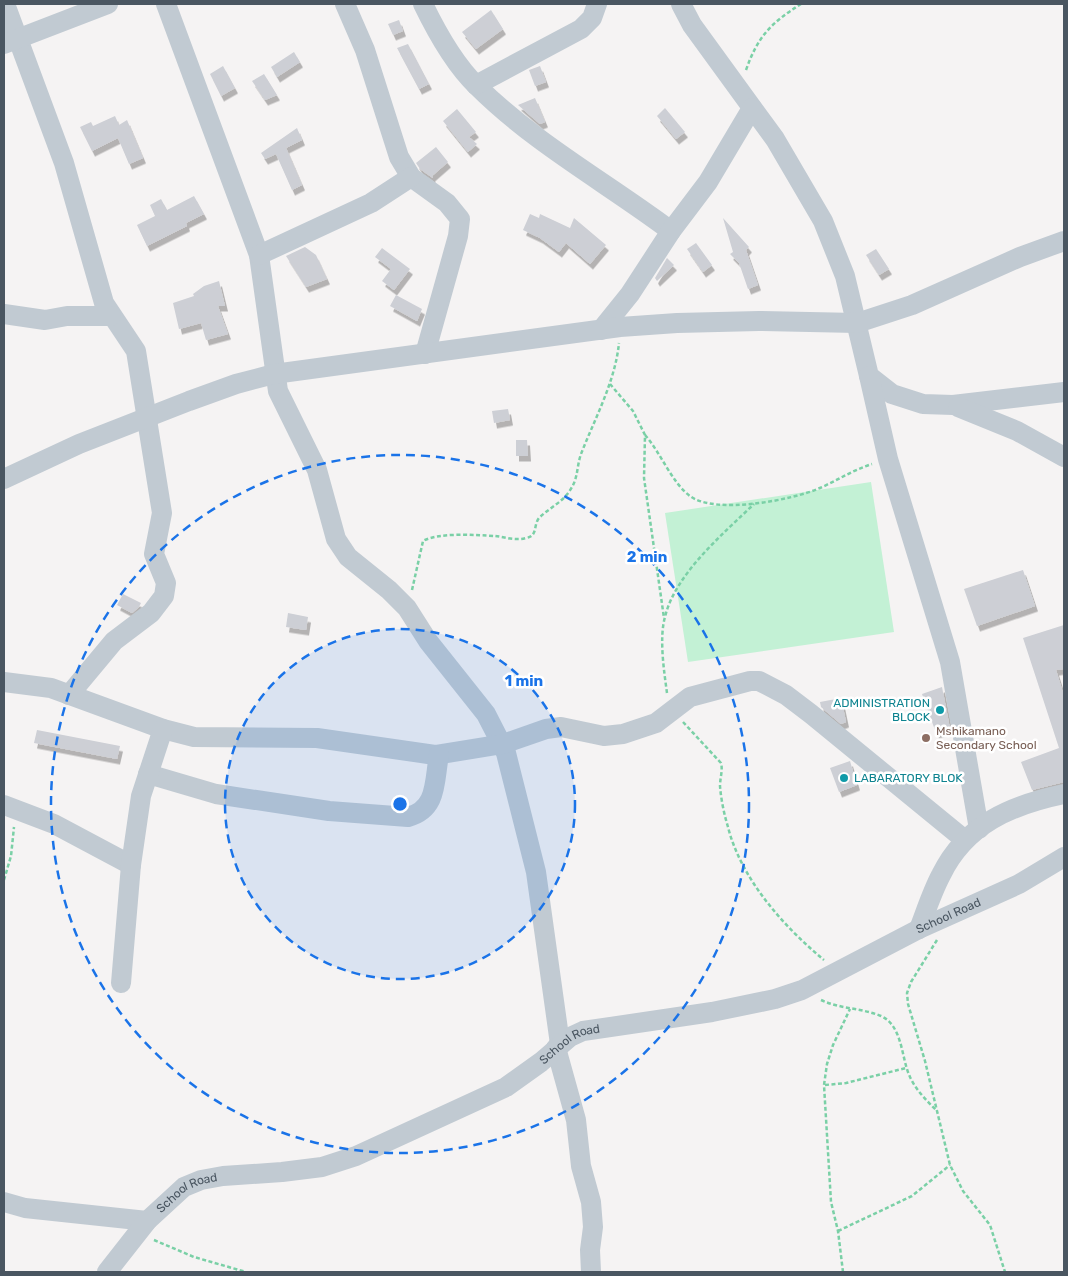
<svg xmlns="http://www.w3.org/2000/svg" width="1068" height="1276" font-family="Rubik,sans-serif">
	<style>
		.green { fill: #c3f1d5 }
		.building { fill: #cdcfd5; filter: url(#shadow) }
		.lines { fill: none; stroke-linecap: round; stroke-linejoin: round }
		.path { stroke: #7ad0a6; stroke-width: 2.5; stroke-dasharray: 4 2.5; stroke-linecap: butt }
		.minor { stroke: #c1cad2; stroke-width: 20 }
		.ring { fill: none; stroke: #1a73e8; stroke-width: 2.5; stroke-dasharray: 9 6 }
		.culture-dot { fill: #0f9aa8; stroke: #fff; stroke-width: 2 }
		.education-dot { fill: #8d6e63; stroke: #fff; stroke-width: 2 }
		.labels { text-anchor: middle; stroke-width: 5; stroke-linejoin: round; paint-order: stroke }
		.culture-label { font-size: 12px; fill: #0d838f; stroke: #fff; text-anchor: end }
		.education-label { font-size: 12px; fill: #785e54; stroke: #fff; text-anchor: start }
		.street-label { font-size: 12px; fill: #4a5661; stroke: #fff }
		.centre { fill: #1a73e8; stroke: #fff; stroke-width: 2.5 }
		.ring-label { font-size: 15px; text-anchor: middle; font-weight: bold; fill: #1a73e8; stroke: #fff; stroke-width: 5; stroke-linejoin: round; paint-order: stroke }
	</style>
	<defs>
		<filter id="shadow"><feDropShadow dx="3" dy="5.5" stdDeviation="0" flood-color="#0004"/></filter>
	</defs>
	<rect width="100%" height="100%" fill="#f5f3f3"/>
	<!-- green -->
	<path class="green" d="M871 482 894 632 688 662 665 513Z"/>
	<!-- building -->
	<g class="building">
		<path d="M491 10 503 29 476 49 462 32Z"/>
		<path d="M399 20 403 31 393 35 388 24Z"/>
		<path d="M408 44 429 84 419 89 397 48Z"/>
		<path d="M294 52 300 62 277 77 271 67Z"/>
		<path d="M223 66 235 88 221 96 210 74Z"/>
		<path d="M540 66 546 82 535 86 529 70Z"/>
		<path d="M264 74 277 95 265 100 252 81Z"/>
		<path d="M535 98 545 122 540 124 518 105Z"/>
		<path d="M665 108 685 132 676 139 657 116Z"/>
		<path d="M457 109 476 132 469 137 477 144 468 152 443 121Z"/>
		<path d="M115 116 119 125 127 120 143 158 129 164 118 138 92 151 80 127 91 122 93 126Z"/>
		<path d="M297 128 302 140 286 148 302 185 292 190 276 154 265 159 261 153Z"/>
		<path d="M436 147 448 162 432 176 433 178 420 169 416 163Z"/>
		<path d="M194 196 204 214 186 223 187 226 147 246 137 225 155 216 150 205 161 199 167 210Z"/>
		<path d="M530 214 539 218 540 214 570 228 574 218 606 245 590 264 566 243 559 252 540 238 523 230Z"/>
		<path d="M723 218 749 247 746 250 758 285 748 289 739 263 730 254 733 252Z"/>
		<path d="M696 243 712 265 703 272 687 249Z"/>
		<path d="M305 247 316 255 327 279 306 287 286 256Z"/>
		<path d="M382 248 410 269 394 290 382 281 391 269 375 257Z"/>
		<path d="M876 249 889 269 879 275 866 255Z"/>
		<path d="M667 258 674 265 657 281 655 278Z"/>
		<path d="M219 281 225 306H218L228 334 206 340 201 323 179 329 173 303 194 296 193 294 204 286Z"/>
		<path d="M396 295 422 309 417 321 390 306Z"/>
		<path d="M508 409 510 420 494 423 492 411Z"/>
		<path d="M516 440H527L528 456H516Z"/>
		<path d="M1023 570 1035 606 977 626 964 589Z"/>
		<path d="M123 594 141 603 139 607 132 613 117 605Z"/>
		<path d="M288 613 308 617 306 630 286 627Z"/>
		<path d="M1064 625V669L1056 670 1064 696V782L1032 790 1021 762 1059 748 1023 638Z"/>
		<path d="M942 687 950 729 936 733 922 694Z"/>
		<path d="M841 698 846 722 841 724 821 707 820 702Z"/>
		<path d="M37 730 120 746 117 759 34 743Z"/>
		<path d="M850 761 857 785 839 792 830 768Z"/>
	</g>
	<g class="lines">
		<!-- path -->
		<g class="path">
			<path d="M746 70C758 36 771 23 801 4"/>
			<path d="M610 384 633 411 645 435 644 478 664 618"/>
			<path d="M645 435C661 453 672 483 690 496 715 515 793 500 820 488 838 480 853 470 872 464"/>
			<path d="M412 590 423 541C439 532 477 535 495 536 505 537 516 541 526 538 538 536 533 526 539 518 550 507 564 502 572 487 578 477 577 465 581 454 595 418 615 382 619 343"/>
			<path d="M667 693C664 671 659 638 665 617 675 574 723 534 754 504"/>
			<path d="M683 722 721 763C723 770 720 778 720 786 721 799 724 814 728 827 741 879 784 927 824 960"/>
			<path d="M4 880 11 856 14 827"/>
			<path d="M937 940 911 982 907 993 908 1004 925 1061 950 1165 963 1191 990 1225 1005 1272"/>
			<path d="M821 1000C840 1009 862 1008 881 1016 903 1026 901 1058 910 1077 916 1090 926 1100 936 1110"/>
			<path d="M825 1085 846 1083 906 1068"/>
			<path d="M838 1231 912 1196 950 1165"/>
			<path d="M154 1240 194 1257 246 1272"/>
			<path d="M843 1272 838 1231 831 1202 824 1085 827 1064 833 1045 850 1009"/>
		</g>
		<!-- minor -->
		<g class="minor">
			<path d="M5 4 64 163 104 303 136 351 162 513 154 554 166 583 164 596 151 613 114 641 69 695"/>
			<path d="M166 4 259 255 278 391 317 470 336 539 348 557 389 590 407 608 428 641 486 714 506 753 536 872 560 1044"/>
			<path d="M345 4 365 50 399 157 411 177 447 203 460 219 458 236 425 354"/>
			<path d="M423 4C437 33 454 64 477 86 534 143 607 183 671 231"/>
			<path d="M681 4 692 25 775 139 823 221 845 276 869 376 892 394 923 404 953 405 1064 392"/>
			<path d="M4 44 108 4"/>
			<path d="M476 85 581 29 592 18 597 4"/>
			<path d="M259 255 371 203 411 177"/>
			<path d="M4 314 45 320 67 316H111"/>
			<path d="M601 330 630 294 671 231 708 182 752 108"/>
			<path d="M869 376 888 459 950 662 979 829"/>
			<path d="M958 407 1017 431 1064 457"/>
			<path d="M4 479 79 444 189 401 236 384 274 374 620 327 677 323 759 321 857 323 912 305 1020 257 1064 241"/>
			<path d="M4 682 51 688 163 729 194 737 317 738 435 755 503 744 546 729 561 727 604 736 623 734 656 723 690 697 750 681H759L786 695 811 714 965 840"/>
			<path d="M148 774 216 794 329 811 408 817C438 809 434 781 439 755"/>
			<path d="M4 805 54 824 131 865"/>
			<path d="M919 929C926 911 932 892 941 875 966 824 1011 805 1064 794"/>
			<path d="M121 983 131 865 141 796 163 729"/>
			<path d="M556 1048 576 1120 581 1166 591 1202 593 1227 590 1250 591 1272"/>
			<path d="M4 1202 25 1208 147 1221"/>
			<path id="s1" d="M107 1272 147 1221 184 1187 201 1180 223 1176 282 1172 322 1167 356 1156 506 1087 541 1062 570 1037 583 1031 712 1012 775 999 802 990 919 929 1019 884 1064 857"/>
		</g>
	</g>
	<!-- distance rings -->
	<circle cx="400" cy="804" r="175" fill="#1a73e8" fill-opacity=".12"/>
	<g class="ring">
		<circle cx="400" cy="804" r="175"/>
		<circle cx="400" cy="804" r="349"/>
	</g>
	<!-- markers -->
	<g class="culture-dot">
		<circle cx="940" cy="710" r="5"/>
		<circle cx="844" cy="778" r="5"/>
	</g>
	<circle class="education-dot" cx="926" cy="738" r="5"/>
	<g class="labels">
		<!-- culture labels -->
		<g class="culture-label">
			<text x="930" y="707">ADMINISTRATION<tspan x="930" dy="14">BLOCK</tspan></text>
			<text x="854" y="782" text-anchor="start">LABARATORY BLOK</text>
		</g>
		<!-- education labels -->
		<g class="education-label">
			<text x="936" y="735">Mshikamano<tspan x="936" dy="14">Secondary School</tspan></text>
		</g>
		<!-- street labels -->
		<g class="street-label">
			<text dy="4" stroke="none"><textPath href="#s1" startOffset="939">School Road</textPath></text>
			<text dy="4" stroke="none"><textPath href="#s1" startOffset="534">School Road</textPath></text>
			<text dy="4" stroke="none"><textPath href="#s1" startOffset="115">School Road</textPath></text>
		</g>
	</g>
	<circle cx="400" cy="804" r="8" class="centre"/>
	<g class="ring-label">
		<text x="647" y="562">2 min</text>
		<text x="524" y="686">1 min</text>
	</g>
	<!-- border -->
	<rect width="1068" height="1276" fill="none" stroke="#4a5661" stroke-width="10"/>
</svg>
